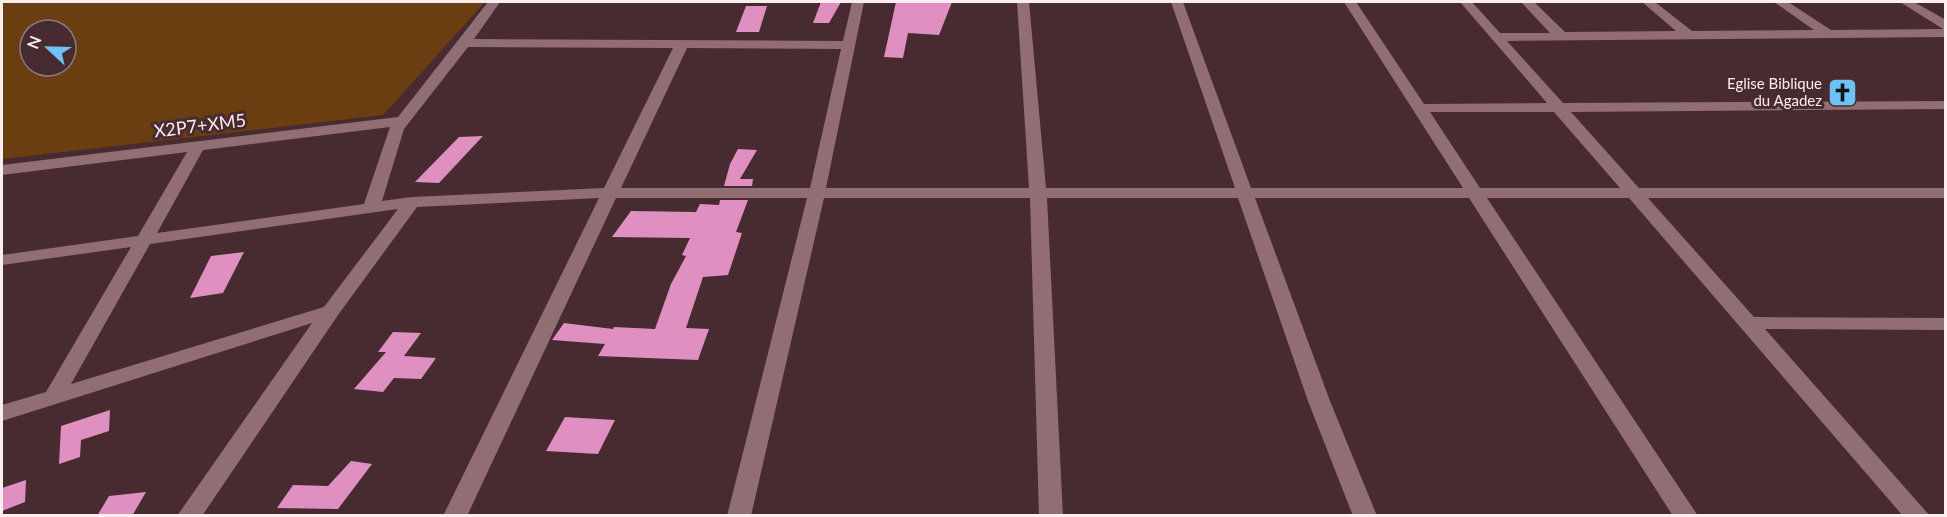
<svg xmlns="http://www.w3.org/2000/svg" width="1947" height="517" font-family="Lato,sans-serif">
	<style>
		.green { fill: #6b3e11; fill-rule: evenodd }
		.building { fill: #df90c1 }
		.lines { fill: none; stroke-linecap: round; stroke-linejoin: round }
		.street { fill: #906e73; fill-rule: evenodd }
		.labels { text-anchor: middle; stroke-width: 6; stroke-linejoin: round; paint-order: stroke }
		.far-poi-label { font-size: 15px; fill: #fdedef; stroke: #482b30; text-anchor: end }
		.street-label { font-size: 18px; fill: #fdedef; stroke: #482b30 }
	</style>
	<rect width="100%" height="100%" fill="#482b30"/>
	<!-- green -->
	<path class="green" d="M2 2H485L383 115 2 159ZM30 30H66V66H30Z"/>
	<!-- building -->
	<g class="building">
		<path d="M821 2H841L829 23H813Z"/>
		<path d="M896 2H952L939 35 908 33 903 58 884 57Z"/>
		<path d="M746 6H767L759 32H736Z"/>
		<path d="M483 136 439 183 415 182 459 137Z"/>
		<path d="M738 149 757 150 740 179H753L752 186H724L730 164Z"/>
		<path d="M720 200H748L736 232 742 233 728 275 703 277 686 328 709 329 698 360 598 356 605 344 552 340 564 323 613 329 614 327 655 329 671 284 686 256 682 255 690 238 612 237 631 211 696 212 700 204 719 205Z"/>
		<path d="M244 252 223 293 190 298 211 256Z"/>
		<path d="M393 332 421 333 404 356 436 358 421 379 394 378 383 392 354 389 386 352H378Z"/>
		<path d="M110 410 109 431 81 440 80 457 59 464 61 426Z"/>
		<path d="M565 417 615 420 598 454 546 451Z"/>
		<path d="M351 461 372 464 338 509 277 508 293 485 328 486Z"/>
		<path d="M26 480 25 502 2 511V488Z"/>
		<path d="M146 492 132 516H97L109 496Z"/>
	</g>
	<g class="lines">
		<!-- street -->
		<path class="street" d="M488 2H500L474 39 843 41 852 2H864L826 188H1029L1017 2H1029L1046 188H1235L1171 2H1183L1251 188H1463L1344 2H1356L1424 104 1547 103 1460 2H1472L1500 33H1550L1521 2H1534L1565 32 1676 31 1642 2H1655L1692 31 1814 30 1774 2H1788L1831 30 1943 29 1900 2H1914L1946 20V37L1507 41 1563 103 1946 101V109L1571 112 1639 188H1946V198H1648L1754 317 1946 318V330L1765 329 1930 516H1903L1629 198H1487L1698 516H1673L1469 198H1255L1330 401 1377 516H1353L1308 401 1238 198H1047L1063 516H1039L1030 198H824L751 516H727L807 198H616L467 516H443L599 198 417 207 338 315 202 516H177L312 323 2 421V405L46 392 131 247 2 265V255L138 236 187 152 2 175V165L398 117ZM468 47 673 48 604 188 412 197 382 201 404 129ZM687 48 841 49 810 188H621ZM1430 112H1554L1620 188H1480ZM390 127 364 204 157 233 203 150ZM398 209 324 307 71 384 150 244Z"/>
	</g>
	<!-- icons -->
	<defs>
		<symbol id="church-square" viewBox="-11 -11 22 22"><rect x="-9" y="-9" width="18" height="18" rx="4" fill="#6fc2f4" stroke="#482b30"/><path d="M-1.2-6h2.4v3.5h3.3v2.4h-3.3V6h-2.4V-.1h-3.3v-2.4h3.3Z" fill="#111"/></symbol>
	</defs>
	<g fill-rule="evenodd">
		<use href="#church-square" x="1826" y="76" width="33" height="33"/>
	</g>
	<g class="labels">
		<!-- far-poi labels -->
		<g class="far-poi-label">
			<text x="1822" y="89">Eglise Biblique<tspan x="1822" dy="17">du Agadez</tspan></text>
		</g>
		<!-- street labels -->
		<g class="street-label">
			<text transform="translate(200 126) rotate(-7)" y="6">X2P7+XM5</text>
		</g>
	</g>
	<!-- border -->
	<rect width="1947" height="517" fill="none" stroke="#fdedef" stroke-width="6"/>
	<!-- north arrow -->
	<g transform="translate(48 48) rotate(292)"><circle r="28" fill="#482b30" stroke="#90797c" stroke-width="1.5"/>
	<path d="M0-4.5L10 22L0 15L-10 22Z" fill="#6fc2f4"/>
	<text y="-9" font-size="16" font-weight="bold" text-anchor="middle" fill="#fdedef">N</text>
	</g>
</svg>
